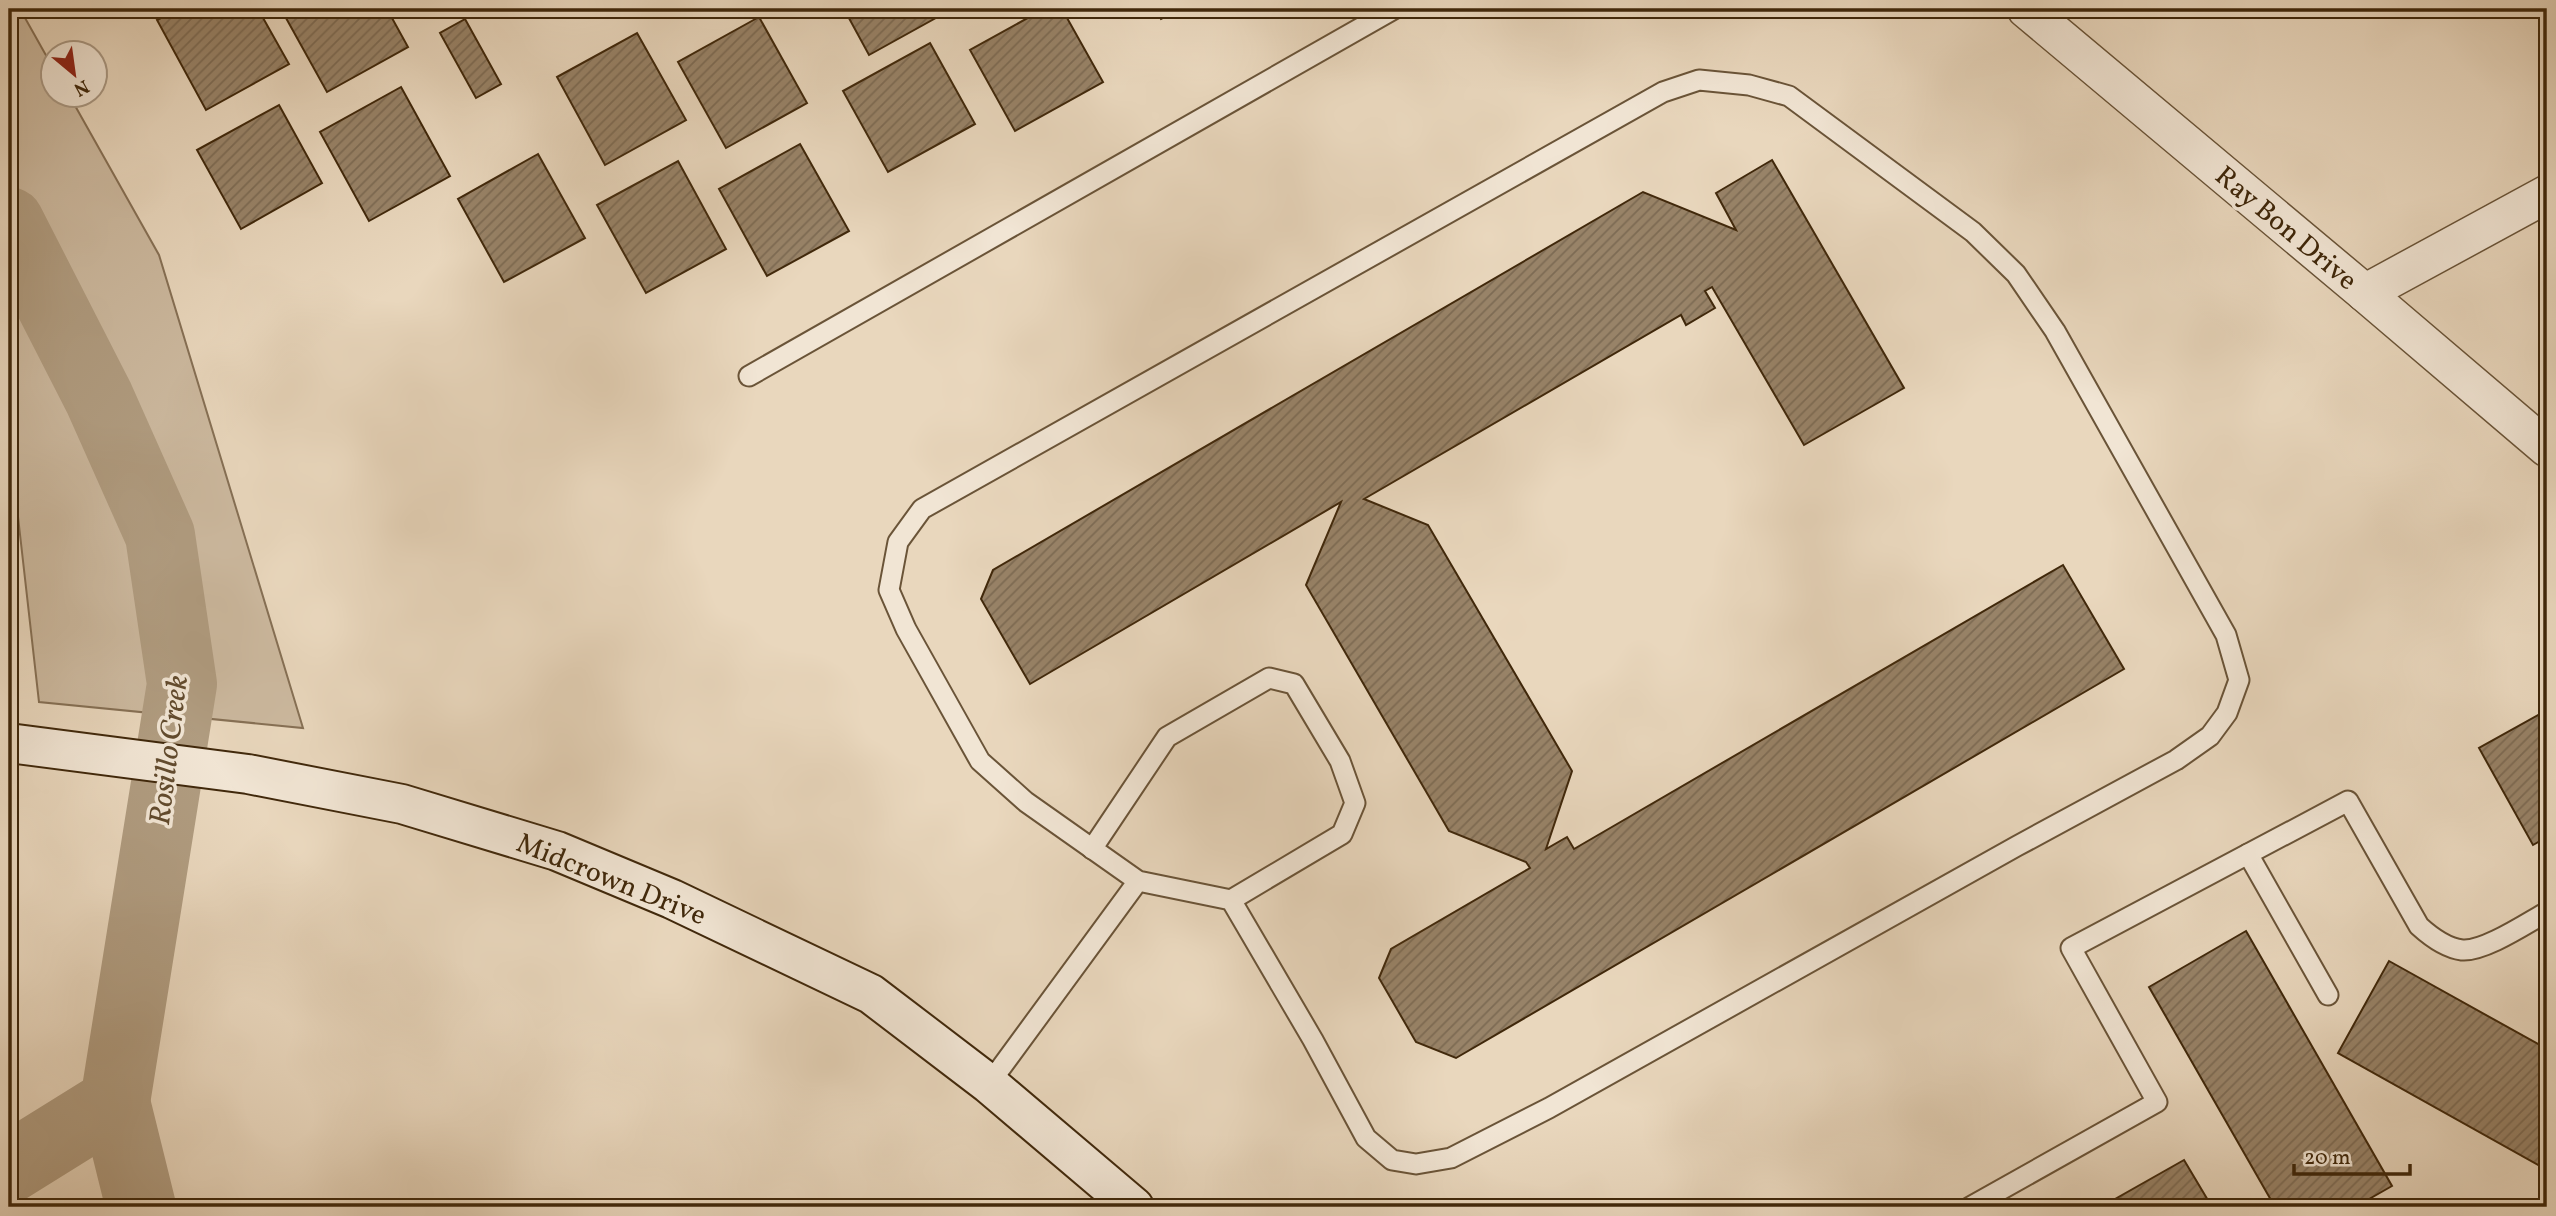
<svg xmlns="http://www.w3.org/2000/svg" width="2556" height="1216" font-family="Vollkorn,serif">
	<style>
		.grass { fill: #ccb99f; stroke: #867055; stroke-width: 2 }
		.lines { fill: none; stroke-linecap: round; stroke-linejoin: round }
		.river { stroke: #b09c80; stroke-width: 70 }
		.building { fill: url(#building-hatch); stroke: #40280b; stroke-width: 2 }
		.lane-casing { stroke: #6a5438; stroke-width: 23 }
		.street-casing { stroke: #6a5438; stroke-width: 40 }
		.secondary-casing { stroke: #40280b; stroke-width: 42 }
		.lane { stroke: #f1e5d4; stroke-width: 19 }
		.street { stroke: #f1e5d4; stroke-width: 37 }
		.secondary { stroke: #f1e5d4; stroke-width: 38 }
		.labels { text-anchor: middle; stroke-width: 7; stroke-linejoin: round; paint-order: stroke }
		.street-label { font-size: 28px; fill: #40280b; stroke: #f1e5d4 }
		.water-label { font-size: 30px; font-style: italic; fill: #624b2e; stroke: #f1e5d4 }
	</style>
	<defs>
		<pattern id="building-hatch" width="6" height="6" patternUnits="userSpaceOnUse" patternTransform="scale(1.75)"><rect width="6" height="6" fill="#988368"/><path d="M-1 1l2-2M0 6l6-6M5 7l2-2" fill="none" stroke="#7d6b54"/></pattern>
	</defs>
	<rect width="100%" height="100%" fill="#e9d7bd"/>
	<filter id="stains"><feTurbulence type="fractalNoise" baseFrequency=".00286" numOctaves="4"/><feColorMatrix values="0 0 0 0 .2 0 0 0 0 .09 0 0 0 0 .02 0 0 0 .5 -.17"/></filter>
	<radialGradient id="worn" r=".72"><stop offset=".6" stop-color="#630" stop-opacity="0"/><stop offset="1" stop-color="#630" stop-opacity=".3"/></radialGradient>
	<!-- grass -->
	<path class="grass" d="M9 9H20L52 66V94L69 95 159 255 303 728 39 702 17 508 9 493Z"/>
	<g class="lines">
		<!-- river -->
		<g class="river">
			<path d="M9 222 99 398 160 535 182 684 115 1102 9 1168"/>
			<path d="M115 1102 141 1207"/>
		</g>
	</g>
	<!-- building -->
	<g class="building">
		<path d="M178 9H258L289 64 206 110 157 20Z"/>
		<path d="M281 9H387L408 47 327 92Z"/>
		<path d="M844 9H952L869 55Z"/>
		<path d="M1044 9H1062L1103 82 1015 131 970 50Z"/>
		<path d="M1155 9H1180L1161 19Z"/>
		<path d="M759 17 807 103 726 148 678 62Z"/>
		<path d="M465 19 501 84 476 98 440 33Z"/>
		<path d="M637 33 686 120 605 165 557 77Z"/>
		<path d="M930 43 975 124 888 172 843 91Z"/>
		<path d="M401 87 450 176 369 221 320 132Z"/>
		<path d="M279 105 322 183 241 229 197 150Z"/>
		<path d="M800 144 849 231 767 276 719 189Z"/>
		<path d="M538 154 585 238 504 282 458 199Z"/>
		<path d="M1772 160 1904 388 1804 445 1712 287 1705 291 1715 308 1686 325 1681 315 1364 499 1428 525 1572 771 1546 849 1567 837 1574 849 2063 565 2124 669 1456 1058 1416 1042 1379 978 1391 949 1530 868 1526 862 1449 831 1306 585 1341 502 1030 684 981 599 993 570 1643 192 1736 230 1716 193Z"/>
		<path d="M678 161 726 249 646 293 597 205Z"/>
		<path d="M2547 710V837L2533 845 2479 748Z"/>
		<path d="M2246 931 2392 1186 2355 1207H2275L2149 987Z"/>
		<path d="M2389 961 2547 1049V1170L2338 1053Z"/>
		<path d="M2184 1160 2212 1207H2101Z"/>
	</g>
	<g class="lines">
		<defs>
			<g id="lane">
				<path d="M749 376 1394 9"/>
				<path d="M1092 849 1167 737 1269 678 1294 684 1340 761 1355 803 1342 834 1231 900"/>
				<path d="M2248 854 2328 995"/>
				<path d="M989 1084 1138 881 1026 802 980 761 906 629 889 590 898 542 922 509 1663 92 1699 80 1749 85 1789 96 1973 232 2016 274 2055 331 2226 635 2239 680 2227 713 2210 736 2176 760 2017 846 1549 1108 1451 1158 1416 1164 1392 1160 1366 1138 1313 1040 1231 900 1138 881"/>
				<path d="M1970 1207 2157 1102 2071 948 2348 801 2419 926C2430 936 2446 948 2462 950 2484 952 2527 923 2547 912"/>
			</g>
			<g id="street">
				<path d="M2026 9 2365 293 2547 448"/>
				<path d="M2365 293 2547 194"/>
			</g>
			<path id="secondary" d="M9 743 248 774 402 804 557 851 672 899 871 994 989 1084 1134 1207"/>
		</defs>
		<!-- lane casing -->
		<use href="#lane" class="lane-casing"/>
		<!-- street casing -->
		<use href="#street" class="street-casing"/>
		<!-- secondary casing -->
		<use href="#secondary" class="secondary-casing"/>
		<!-- lane -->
		<use href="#lane" class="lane"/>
		<!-- street -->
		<use href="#street" class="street"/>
		<!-- secondary -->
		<use href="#secondary" class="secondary"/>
	</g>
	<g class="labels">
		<!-- street labels -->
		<g class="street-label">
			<text transform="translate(2287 227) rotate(40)" y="10">Ray Bon Drive</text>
			<text transform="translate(612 878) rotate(22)" y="10">Midcrown Drive</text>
		</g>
		<!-- water labels -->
		<g class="water-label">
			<text transform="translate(168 750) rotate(-83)" y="10">Rosillo Creek</text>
		</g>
	</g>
	<!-- margin -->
	<rect width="2556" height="1216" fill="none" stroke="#e9d7bd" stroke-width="35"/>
	<rect x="10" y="10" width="2535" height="1195" fill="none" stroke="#40280b" stroke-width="3.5"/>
	<rect x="18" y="18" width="2521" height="1181" fill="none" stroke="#40280b" stroke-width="2"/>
	<!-- north arrow -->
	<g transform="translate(74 74) rotate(151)"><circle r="33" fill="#f1e5d4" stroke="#aa9984" stroke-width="2"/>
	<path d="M0-5L12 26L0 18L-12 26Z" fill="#8f2418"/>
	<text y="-10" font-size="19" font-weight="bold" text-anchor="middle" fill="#40280b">N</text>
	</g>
	<!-- scale -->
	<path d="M2294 1164v10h116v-10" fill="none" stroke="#40280b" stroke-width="3.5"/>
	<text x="2304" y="1164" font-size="21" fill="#40280b" stroke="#f1e5d4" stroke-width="5" paint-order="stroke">20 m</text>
	<rect width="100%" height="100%" filter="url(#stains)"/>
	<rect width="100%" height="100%" fill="url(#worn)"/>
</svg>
